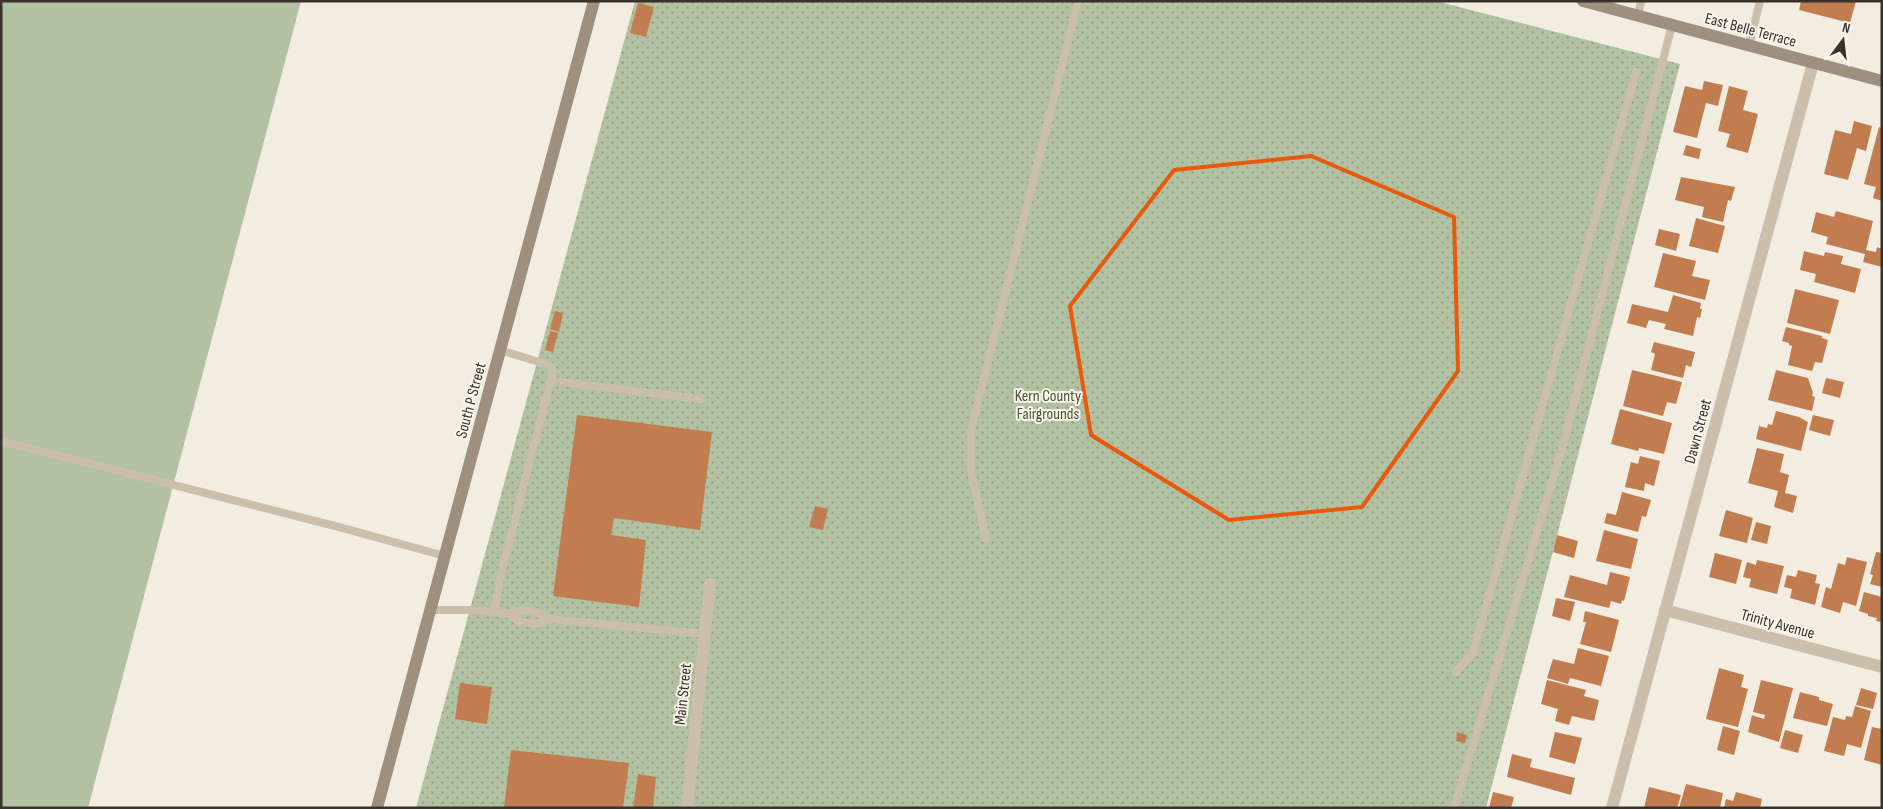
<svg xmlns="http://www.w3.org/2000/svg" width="1883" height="809" font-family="'Sofia Sans Condensed',sans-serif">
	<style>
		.grass { fill: #b1c1a1 }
		.park { fill: url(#park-dots) }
		.building { fill: #c17d50 }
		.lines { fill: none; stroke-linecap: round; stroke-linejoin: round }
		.lane { stroke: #cbbfac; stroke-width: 8 }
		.street { stroke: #cbbfac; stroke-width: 12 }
		.secondary { stroke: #9e8f7e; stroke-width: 12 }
		.marked { fill: none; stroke: #e8590c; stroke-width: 4; stroke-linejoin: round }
		.labels { text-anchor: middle; stroke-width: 4; stroke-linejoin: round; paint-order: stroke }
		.street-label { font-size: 16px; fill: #39322b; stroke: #faf6ed }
		.park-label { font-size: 16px; fill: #42562f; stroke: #faf6ed }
	</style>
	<defs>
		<pattern id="park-dots" width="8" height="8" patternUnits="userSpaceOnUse" patternTransform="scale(1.25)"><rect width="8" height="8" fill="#b1c1a1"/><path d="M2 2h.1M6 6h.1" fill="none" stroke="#919d83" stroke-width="1.8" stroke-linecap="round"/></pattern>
	</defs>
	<rect width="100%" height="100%" fill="#f2ede0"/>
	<!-- grass -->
	<path class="grass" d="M1 1H301L88 808H1Z"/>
	<!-- park -->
	<path class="park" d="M635 1H1436L1680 64 1486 808H416Z"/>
	<!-- building -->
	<g class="building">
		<path d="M1801 1H1856L1850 23 1799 10Z"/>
		<path d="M638 3 654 7 646 37 630 33Z"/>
		<path d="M1704 81 1723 85 1718 106 1706 103 1697 138 1673 132 1685 86 1702 90Z"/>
		<path d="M1729 86 1748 91 1743 110 1758 114 1748 153 1726 147 1730 134 1718 131Z"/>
		<path d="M1854 121 1872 126 1866 151 1857 148 1848 180 1824 174 1835 130 1851 134Z"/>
		<path d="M1879 127 1882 128V201L1873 198 1876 187 1864 184Z"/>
		<path d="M1686 145 1701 149 1699 159 1683 155Z"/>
		<path d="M1681 177 1735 187 1731 201 1728 200 1723 222 1702 217 1704 207 1675 200Z"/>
		<path d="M1836 211 1873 221 1866 250 1876 252 1877 247 1882 249V267L1863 262 1865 254 1826 244 1828 237 1811 232 1816 212 1834 217Z"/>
		<path d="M1696 218 1725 226 1718 253 1689 246Z"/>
		<path d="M1659 229 1680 234 1676 251 1655 245Z"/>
		<path d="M1804 251 1824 256 1825 252 1843 256 1841 264 1861 269 1855 293 1814 282 1816 274 1800 270Z"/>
		<path d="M1663 253 1696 261 1692 276 1710 280 1705 300 1654 287Z"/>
		<path d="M1795 289 1839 300 1830 334 1787 323Z"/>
		<path d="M1673 295 1701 303 1700 309H1702L1700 318 1697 317 1693 336 1664 329 1666 324 1649 320 1646 328 1627 323 1632 304 1668 312Z"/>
		<path d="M555 311 563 313 559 332 550 329Z"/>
		<path d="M1786 327 1822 336V338L1828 340 1822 363 1815 362 1812 371 1788 365 1792 346 1789 345V343L1782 341Z"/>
		<path d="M550 331 558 333 553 352 545 350Z"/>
		<path d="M1654 342 1695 352 1691 367 1686 365 1683 378 1651 370 1655 354 1651 352Z"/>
		<path d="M1632 370 1682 382 1676 404 1667 402 1663 416 1623 406Z"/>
		<path d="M1776 370 1808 378 1813 393 1812 396 1815 397 1812 411 1768 400Z"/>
		<path d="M1826 378 1844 382 1840 398 1822 393Z"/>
		<path d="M1620 409 1672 423 1664 454 1639 448 1638 451 1611 444Z"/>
		<path d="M1776 411 1799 417 1808 422 1801 451 1756 439 1759 426 1767 428 1768 424 1772 425Z"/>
		<path d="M577 415 712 432 700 530 614 518 611 535 646 540 639 607 553 596Z"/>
		<path d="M1813 415 1834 420 1830 436 1809 430Z"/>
		<path d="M1757 448 1784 454 1780 472 1789 475 1785 493 1797 496 1793 513 1774 507 1778 491 1748 483Z"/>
		<path d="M1640 456 1660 461 1654 486 1645 483 1644 491 1625 487 1631 462 1638 464Z"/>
		<path d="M1622 492 1651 500 1646 517 1642 516 1638 532 1604 523 1607 513 1616 515Z"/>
		<path d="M815 506 828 509 823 530 809 527Z"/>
		<path d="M1726 510 1753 518 1747 543 1719 536Z"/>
		<path d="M1756 522 1771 526 1767 544 1751 540Z"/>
		<path d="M1604 530 1638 539 1631 569 1596 561Z"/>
		<path d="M1557 535 1578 541 1574 558 1553 552Z"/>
		<path d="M1876 552 1882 553V587L1870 584 1873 575 1870 574Z"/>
		<path d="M1715 553 1742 560 1736 584 1709 577Z"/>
		<path d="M1847 557 1867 562 1856 606 1843 602 1840 613 1821 607 1826 587 1831 589 1838 563 1845 565Z"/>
		<path d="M1757 560 1784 566 1777 594 1749 587 1751 579 1743 577 1747 562 1756 565Z"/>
		<path d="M1798 570 1817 575 1815 583 1820 584 1815 605 1790 598 1792 589 1784 587 1787 575 1796 577Z"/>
		<path d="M1610 572 1630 577 1624 601 1622 600 1621 604 1611 601 1609 608 1564 597 1570 575 1607 585Z"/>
		<path d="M1864 592 1882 597V622L1876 621 1877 618 1868 616V614L1859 611Z"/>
		<path d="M1556 598 1575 602 1570 621 1552 616Z"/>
		<path d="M1585 611 1619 620 1611 652 1580 644 1586 622H1583Z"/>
		<path d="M1578 648 1609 656 1601 686 1570 678 1568 684 1547 678 1553 659 1574 664Z"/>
		<path d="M1719 668 1744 675 1741 687 1748 689 1738 727 1706 719Z"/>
		<path d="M1547 680 1586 690 1584 696 1599 700 1594 721 1572 716 1569 725 1555 721 1558 709 1541 704Z"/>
		<path d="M1761 680 1793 688 1779 742 1748 732 1752 715 1764 719 1765 715 1753 712Z"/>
		<path d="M460 683 492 687 487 724 455 719Z"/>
		<path d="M1861 688 1877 693 1873 709 1856 705Z"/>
		<path d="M1800 692 1819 697V700L1833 704 1827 726 1793 718Z"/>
		<path d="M1855 706 1871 711 1861 748 1847 744 1844 756 1824 751 1833 717 1845 720 1846 716 1852 717Z"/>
		<path d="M1723 726 1740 731 1734 755 1717 750Z"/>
		<path d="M1872 727 1882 729V765L1864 760Z"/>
		<path d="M1785 730 1803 735 1798 753 1780 748Z"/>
		<path d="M1457 732 1467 735 1465 743 1456 741Z"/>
		<path d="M1555 732 1582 738 1575 764 1549 757Z"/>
		<path d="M511 750 629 763 623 808H504Z"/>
		<path d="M1512 754 1532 759 1530 767 1575 778 1571 795 1507 777Z"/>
		<path d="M638 774 656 777 653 808H633Z"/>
		<path d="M1686 784 1723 793 1720 808H1679Z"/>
		<path d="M1649 787 1681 795 1677 808H1644Z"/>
		<path d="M1493 792 1514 797 1511 808H1489Z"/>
		<path d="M1736 792 1762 799 1760 808H1724L1726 799 1733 801Z"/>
	</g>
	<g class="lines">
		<!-- lane -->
		<g class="lane">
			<path d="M1638 16 1641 1"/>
			<path d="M1749 46 1760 1"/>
			<path d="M551 381 701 399"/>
			<path d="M1 441 335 526 445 556"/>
			<path d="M986 539 971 471V430L1078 1"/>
			<path d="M430 610H476L509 614 519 622 536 624 549 619 705 634"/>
			<path d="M494 612 500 578 553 371 549 365 500 350"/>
			<path d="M509 614C525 607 535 610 549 619"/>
			<path d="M1456 672 1473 653 1636 72"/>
			<path d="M1454 808 1562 449 1672 25"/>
		</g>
		<!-- street -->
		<g class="street">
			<path d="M1665 610 1882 667"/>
			<path d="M687 808 710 584"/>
			<path d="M1612 808 1813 63"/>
		</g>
		<!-- secondary -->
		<g class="secondary">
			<path d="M1583 1 1882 81"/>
			<path d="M377 808 594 1"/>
		</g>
	</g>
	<!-- marked area -->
	<path class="marked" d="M1311 156 1454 217 1458 371 1362 507 1229 520 1091 435 1070 306 1174 170Z"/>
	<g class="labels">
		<!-- street labels -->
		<g class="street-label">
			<text transform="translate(1751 29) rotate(15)" y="6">East Belle Terrace</text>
			<text transform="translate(470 400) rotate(-75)" y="6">South P Street</text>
			<text transform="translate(1697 431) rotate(-75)" y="6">Dawn Street</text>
			<text transform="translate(1778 623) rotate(15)" y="6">Trinity Avenue</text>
			<text transform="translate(682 694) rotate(-84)" y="6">Main Street</text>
		</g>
		<!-- park labels -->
		<g class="park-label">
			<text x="1048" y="401">Kern County<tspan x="1048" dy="18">Fairgrounds</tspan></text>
		</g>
	</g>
	<!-- border -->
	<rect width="1883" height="809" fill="none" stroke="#39322b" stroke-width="5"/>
	<!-- north arrow -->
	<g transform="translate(1843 40) rotate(15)" stroke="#faf6ed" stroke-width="4" paint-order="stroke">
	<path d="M0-4L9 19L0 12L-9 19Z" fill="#39322b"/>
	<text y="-8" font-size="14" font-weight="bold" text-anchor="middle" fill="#39322b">N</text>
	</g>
</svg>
